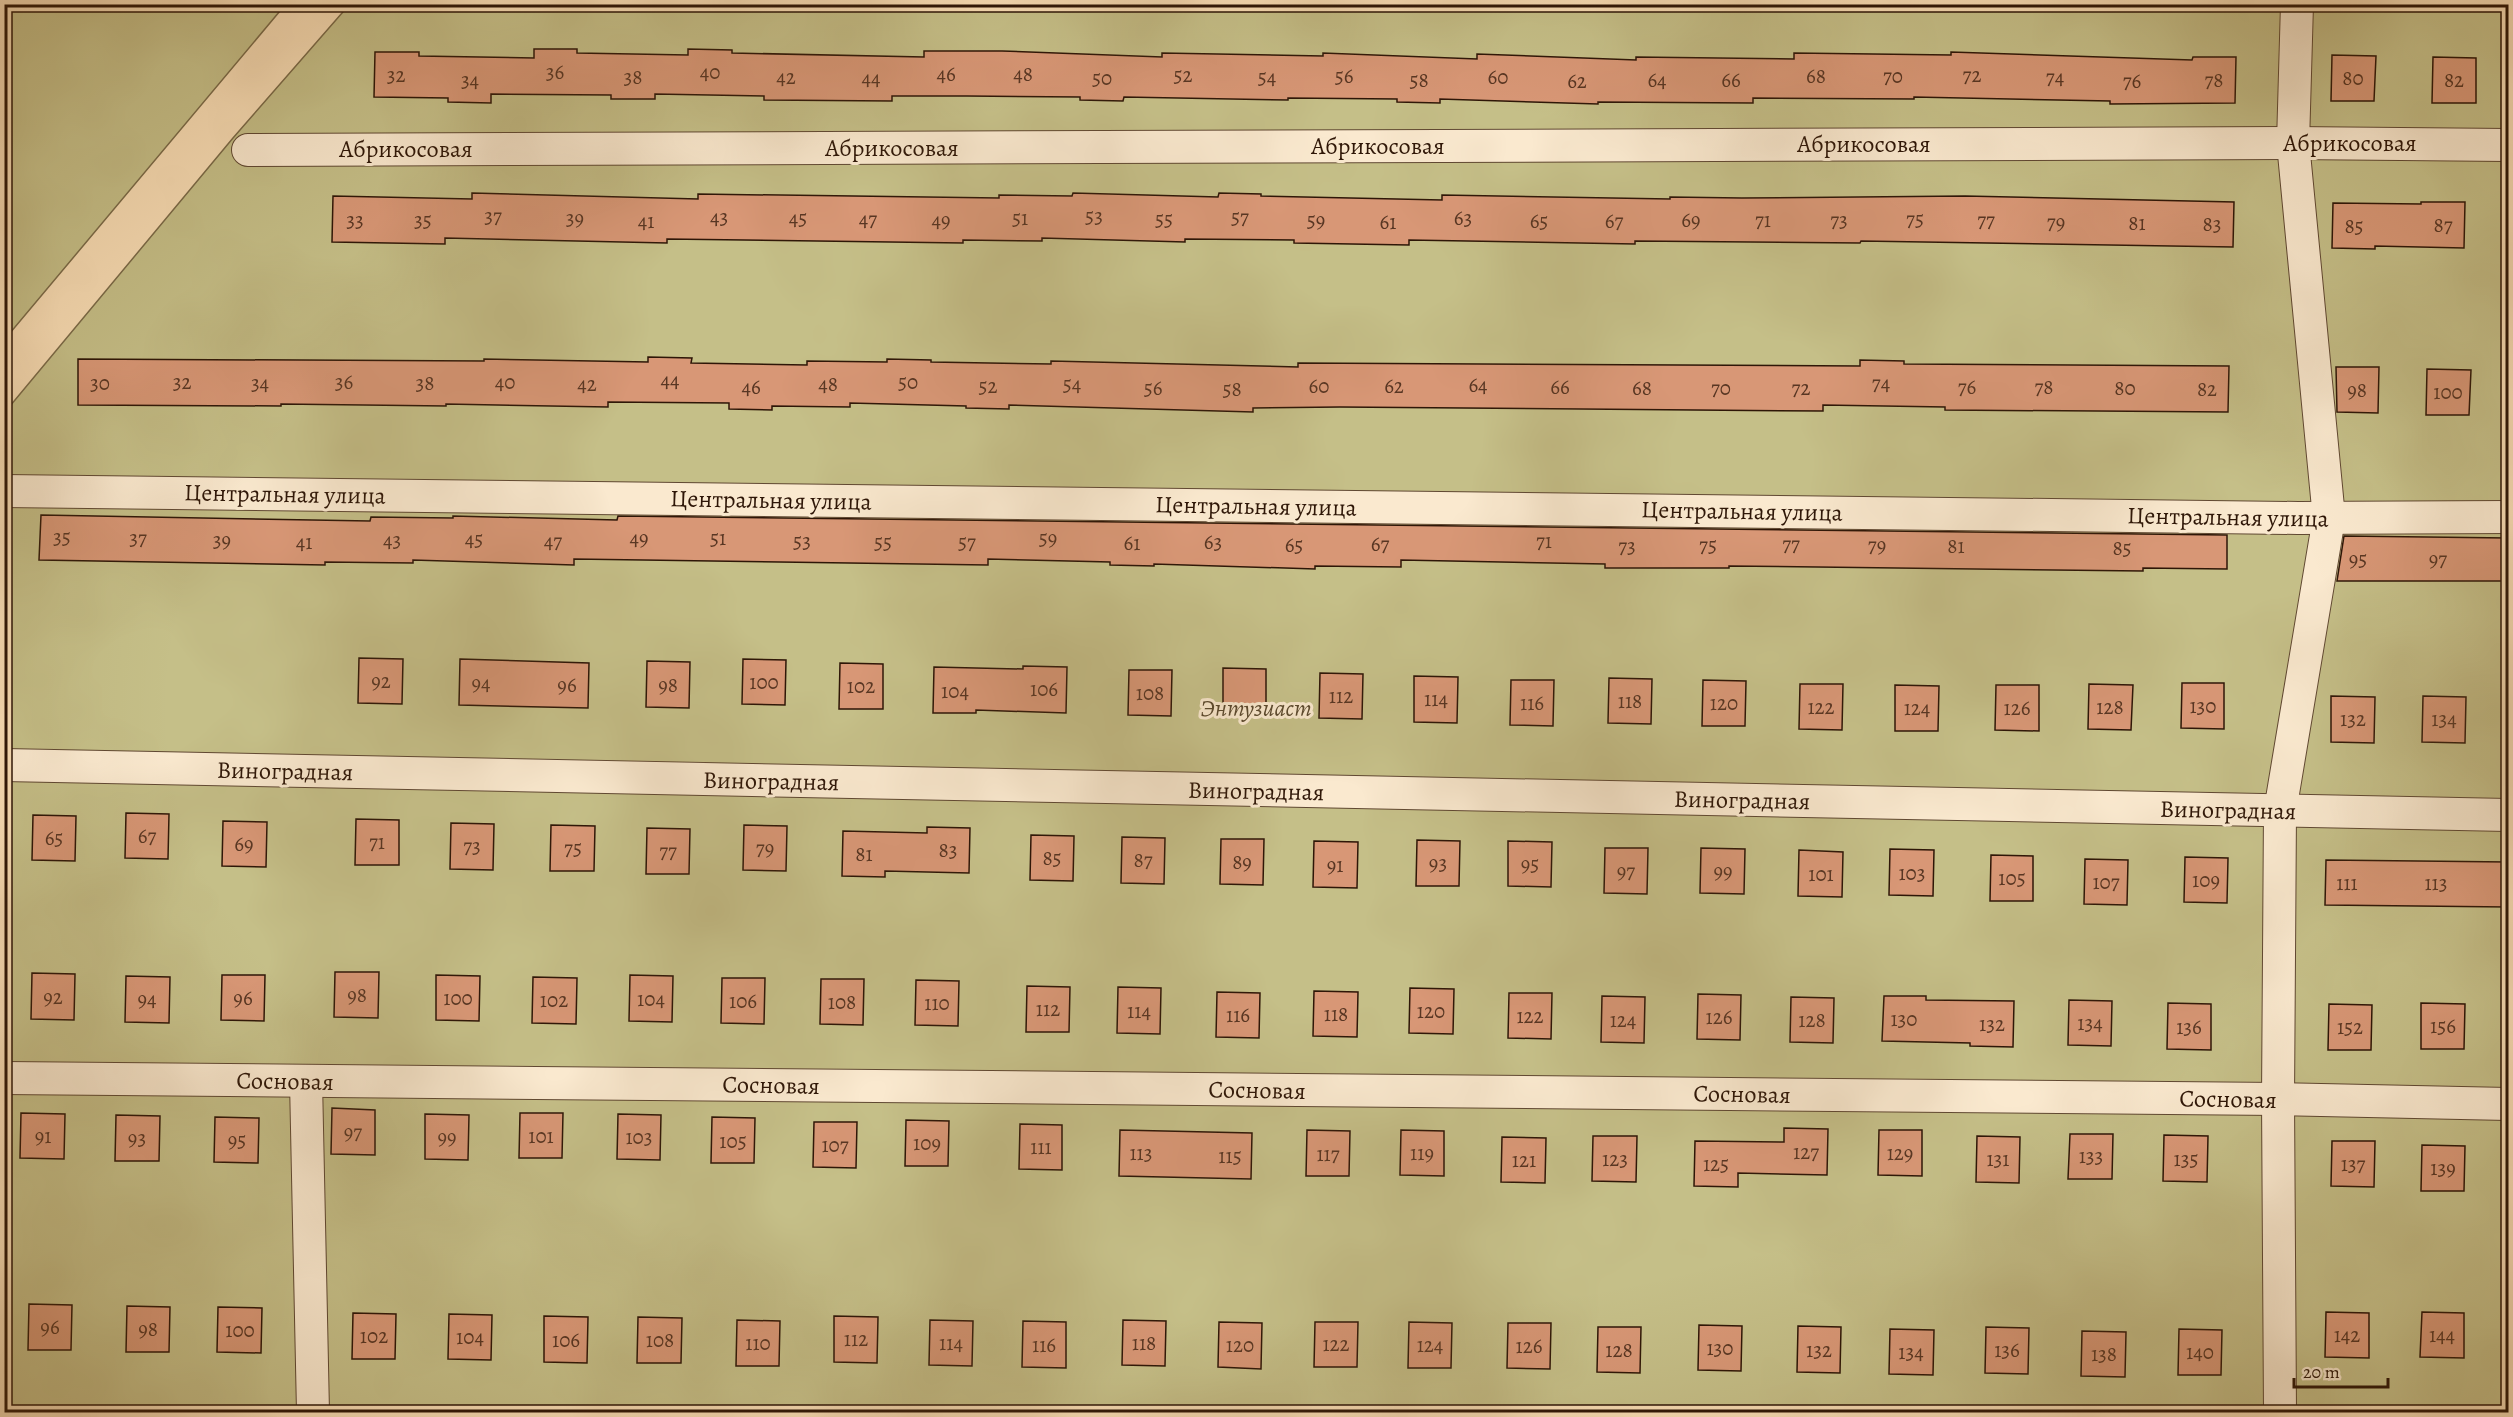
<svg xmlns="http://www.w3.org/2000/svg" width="2513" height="1417" font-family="Alegreya,serif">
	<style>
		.green { fill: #c5bf88; stroke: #7a6a48; stroke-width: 1.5 }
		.building { fill: #d89776; stroke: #2e1607; stroke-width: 1.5 }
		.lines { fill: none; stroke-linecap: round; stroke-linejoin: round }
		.minor-casing { stroke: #604832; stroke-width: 34 }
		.minor { stroke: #fae9cf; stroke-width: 32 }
		.labels { text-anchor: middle; stroke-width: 6; stroke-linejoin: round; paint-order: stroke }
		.number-label { font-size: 21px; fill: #583623 }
		.street-label { font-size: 24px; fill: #2e1607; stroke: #fae9cf }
		.park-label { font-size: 24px; font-style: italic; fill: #5b492e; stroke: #fae9cf }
	</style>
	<rect width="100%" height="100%" fill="#f8ddb5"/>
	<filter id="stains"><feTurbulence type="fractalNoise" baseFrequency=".00333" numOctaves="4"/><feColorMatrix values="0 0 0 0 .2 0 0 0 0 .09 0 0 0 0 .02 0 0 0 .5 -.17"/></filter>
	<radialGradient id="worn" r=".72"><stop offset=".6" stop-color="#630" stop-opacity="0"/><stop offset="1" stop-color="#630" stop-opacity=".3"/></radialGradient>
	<!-- green -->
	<g class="green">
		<path d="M5 4 285 5 5 339 4 5Z"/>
		<path d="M349 5H2508V1412H5V412L233 138Z"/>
	</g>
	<!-- building -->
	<g class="building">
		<path d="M534 49H577V53L688 55V49L732 50V53L924 57V51H1002L1162 57V53L1323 56V53L1477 59V54L1636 60V57L1794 59V53L1951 55V52L2192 60 2193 57H2236L2235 103 2110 104V101L1914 97V99L1753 98V103L1598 102V104L1440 99V103L1397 102V99L1288 98V100L1124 97 1123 101 1080 100V97L967 96H892V101L764 100V96L655 94V99H611V95L491 94V103L448 102V98L374 97 375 52H419V56L534 58Z"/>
		<path d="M2332 55 2376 56 2374 101H2331Z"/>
		<path d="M2433 57 2476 58V103H2432Z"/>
		<path d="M472 193 698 199V194L999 198V195L1072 196 1073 193 1218 197 1219 193 1261 194V196L1442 200V195L1670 199V197L1742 198 1965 196 2234 202 2233 247 1861 241 1860 243 1635 241V244L1409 240V245L1294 243V240L1185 239V242L1042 238V241L963 240V243L667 239V243L445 238V244L332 242 333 196 472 199Z"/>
		<path d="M2421 202H2465L2464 248 2375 246V249L2332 248 2333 203 2421 204Z"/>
		<path d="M648 357 692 358 691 363 807 365V361L887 362V359L931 360V362L1051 364V361L1298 367V363L1860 366V360L1904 361V364L2229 366 2228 412 1945 410V407L1823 405V411L1340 407 1253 408V412L1009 405V409L966 408V406L850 403V407L772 406V410L729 409V403L608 402V407L446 404V406L281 404V406L78 405V359L484 361V359L648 362Z"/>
		<path d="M2336 367H2379L2378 413 2337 412Z"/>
		<path d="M2427 369 2471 370 2469 415H2426Z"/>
		<path d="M41 515 370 521 371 517 453 518V516L617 520 618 516 2227 535V569L2143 568V571L1729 566V568H1605V564L1401 560V567L1315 566V569L1154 564V566L1110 565V562L988 559V565L574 559V565L413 560V563L325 562V565L39 560Z"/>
		<path d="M2344 536 2508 538V581H2337Z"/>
		<path d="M359 658 403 659 402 704 358 703Z"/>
		<path d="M460 659 589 663 588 708 459 705Z"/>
		<path d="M743 659 786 660 785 705 742 704Z"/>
		<path d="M647 661 690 662 689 708 646 707Z"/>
		<path d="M840 663 883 664V709H839Z"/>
		<path d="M1023 666 1067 667 1066 713 976 710V713H933L934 667 1023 669Z"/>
		<path d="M1223 668 1266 669V714H1223Z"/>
		<path d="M1129 670H1172L1171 716 1128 715Z"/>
		<path d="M1320 673 1363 674 1362 719 1319 718Z"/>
		<path d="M1414 676 1458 677 1457 723 1414 722Z"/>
		<path d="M1609 678 1652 679 1651 724 1608 723Z"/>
		<path d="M1511 680H1554L1553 726 1510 725Z"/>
		<path d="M1703 680 1746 681 1745 726H1702Z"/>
		<path d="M2182 683H2224V729L2181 728Z"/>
		<path d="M1800 684H1843L1842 730 1799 729Z"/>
		<path d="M2089 684 2133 685 2131 730 2088 729Z"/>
		<path d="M1895 685 1939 686 1938 731H1895Z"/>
		<path d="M1996 685H2039V731L1995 730Z"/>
		<path d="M2331 696 2375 697 2374 743 2331 742Z"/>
		<path d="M2423 696 2466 697 2465 743 2422 742Z"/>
		<path d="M126 813 169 814 168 859 125 858Z"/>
		<path d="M33 815 76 816 75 861 32 860Z"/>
		<path d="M356 819 399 820V865H355Z"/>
		<path d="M223 821 267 822 266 867 222 866Z"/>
		<path d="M451 823 494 824 493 870 450 869Z"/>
		<path d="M551 825 595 826 594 871H550Z"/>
		<path d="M744 825 787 826 786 871 743 870Z"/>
		<path d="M927 827 970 828 969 873 885 871V877L842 876 843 831 927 833Z"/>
		<path d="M647 828 690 829 689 874H646Z"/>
		<path d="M1031 835 1074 836 1073 881 1030 880Z"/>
		<path d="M1122 837 1165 838 1164 884 1121 883Z"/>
		<path d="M1221 839H1264L1263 885 1220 884Z"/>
		<path d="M1417 840 1460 841 1459 886H1416Z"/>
		<path d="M1314 841 1358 842 1357 888 1313 887Z"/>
		<path d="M1508 841 1552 842 1551 887 1508 886Z"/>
		<path d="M1605 848H1648L1647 894 1604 893Z"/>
		<path d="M1701 848 1745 849 1744 894 1700 893Z"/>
		<path d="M1890 849 1934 850 1933 896 1889 895Z"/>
		<path d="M1799 850 1843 852 1842 897 1798 896Z"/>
		<path d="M1991 855 2033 856V901H1990Z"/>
		<path d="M2185 857 2228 858 2227 903 2184 902Z"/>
		<path d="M2085 859 2128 860 2127 905 2084 904Z"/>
		<path d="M2326 860 2508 862V907L2325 905Z"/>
		<path d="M335 972H379L378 1018 334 1017Z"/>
		<path d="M32 973 75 974 74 1020 31 1019Z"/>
		<path d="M222 975H265L264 1021 221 1020Z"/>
		<path d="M436 975 480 976 479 1021 436 1020Z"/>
		<path d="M630 975 673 976 672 1022 629 1021Z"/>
		<path d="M126 976 170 977 169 1023 125 1022Z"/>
		<path d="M533 977 577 978 576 1024 532 1023Z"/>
		<path d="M722 978H765L764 1024 721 1023Z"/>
		<path d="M821 979H864L863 1025 820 1024Z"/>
		<path d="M916 980 959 981 958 1026 915 1025Z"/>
		<path d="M1027 986 1070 987 1069 1032H1026Z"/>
		<path d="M1118 987 1161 988 1160 1034 1117 1033Z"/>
		<path d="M1410 988 1454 989 1453 1034 1409 1033Z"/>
		<path d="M1314 991 1358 992 1357 1037 1313 1036Z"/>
		<path d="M1217 992 1260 993 1259 1038 1216 1037Z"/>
		<path d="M1509 993H1552L1551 1039 1508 1038Z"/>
		<path d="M1698 994 1741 995 1740 1040 1697 1039Z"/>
		<path d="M1602 996 1645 997 1644 1043 1601 1042Z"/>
		<path d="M1884 996H1926V1000L2014 1001 2013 1047 1970 1046V1043L1882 1041Z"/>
		<path d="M1791 997 1834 998 1833 1043 1790 1042Z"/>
		<path d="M2069 1000 2112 1001 2111 1046 2068 1045Z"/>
		<path d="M2168 1003 2211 1004V1050L2167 1049Z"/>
		<path d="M2421 1003 2465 1004 2464 1049H2421Z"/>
		<path d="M2329 1004 2372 1005 2371 1050H2328Z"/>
		<path d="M332 1108 375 1110V1155L331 1154Z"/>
		<path d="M21 1113 65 1114 64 1159 20 1158Z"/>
		<path d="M520 1113H563L562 1158H519Z"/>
		<path d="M425 1114 469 1115 468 1160 425 1159Z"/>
		<path d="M618 1114 661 1115 660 1160 617 1159Z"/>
		<path d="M116 1115 160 1116 159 1161H115Z"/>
		<path d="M215 1117 259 1118 258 1163 214 1162Z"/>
		<path d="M712 1117 755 1118 754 1163H711Z"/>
		<path d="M906 1120 949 1121 948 1166H905Z"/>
		<path d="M814 1122H857L856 1168 813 1167Z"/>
		<path d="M1020 1124 1062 1125V1170L1019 1169Z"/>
		<path d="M1784 1128 1828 1129 1827 1175 1738 1173V1187L1694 1186 1695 1141 1784 1142Z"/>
		<path d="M1120 1130 1252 1133 1251 1179 1119 1176Z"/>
		<path d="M1307 1130 1350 1131 1349 1176H1306Z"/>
		<path d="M1401 1130 1444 1131V1176L1400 1175Z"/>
		<path d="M1879 1130H1922V1176L1878 1175Z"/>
		<path d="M2070 1134H2113L2112 1179H2068Z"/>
		<path d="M2164 1135 2208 1136 2207 1182 2163 1181Z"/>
		<path d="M1593 1136H1637L1636 1182 1592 1181Z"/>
		<path d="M1977 1136 2020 1137 2019 1183 1976 1182Z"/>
		<path d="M1502 1137 1546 1138 1545 1183 1501 1182Z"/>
		<path d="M2332 1141H2375L2374 1187 2331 1186Z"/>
		<path d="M2422 1145 2465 1146 2464 1191H2421Z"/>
		<path d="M29 1304 72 1305 71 1350H28Z"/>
		<path d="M127 1306 170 1307 169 1352H126Z"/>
		<path d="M218 1307 262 1308 261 1353 217 1352Z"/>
		<path d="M2326 1312 2369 1313V1358L2325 1357Z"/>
		<path d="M2422 1312 2464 1313V1358L2420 1357Z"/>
		<path d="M353 1313 396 1314 395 1359H352Z"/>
		<path d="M449 1314 492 1315 491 1360 448 1359Z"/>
		<path d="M544 1316 588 1317 587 1363 544 1362Z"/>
		<path d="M834 1316 878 1317 877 1363 834 1362Z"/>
		<path d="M638 1317 682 1318 681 1363H637Z"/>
		<path d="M737 1320 780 1321 779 1366H736Z"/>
		<path d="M930 1320 973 1321 972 1366 929 1365Z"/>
		<path d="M1123 1320 1166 1321 1165 1366 1122 1365Z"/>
		<path d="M1023 1321 1066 1322V1368L1022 1367Z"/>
		<path d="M1219 1322 1262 1323 1261 1369 1218 1367Z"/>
		<path d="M1315 1322H1358L1357 1367H1314Z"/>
		<path d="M1409 1322 1452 1323 1451 1368H1408Z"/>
		<path d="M1508 1323H1551L1550 1369 1507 1368Z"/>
		<path d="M1699 1325 1742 1326 1741 1371 1698 1370Z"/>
		<path d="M1798 1326 1841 1327 1840 1373 1797 1372Z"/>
		<path d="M1598 1327H1641L1640 1373 1597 1372Z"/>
		<path d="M1986 1327 2029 1328 2028 1374 1985 1373Z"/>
		<path d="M1890 1329 1934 1330 1933 1375 1889 1374Z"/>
		<path d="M2179 1329 2222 1330 2221 1375H2178Z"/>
		<path d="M2082 1331 2126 1332 2125 1377 2081 1376Z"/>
	</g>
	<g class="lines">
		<defs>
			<g id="minor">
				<path d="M248 150 2293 143 2508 145"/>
				<path d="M4 491 2298 518 2508 517"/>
				<path d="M4 765 2508 815"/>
				<path d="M4 1078 2278 1099 2508 1104"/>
				<path d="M306 1081 313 1412"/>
				<path d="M2280 1412 2278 1099 2280 811 2329 518 2293 143 2297 4"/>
			</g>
		</defs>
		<!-- minor casing -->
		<use href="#minor" class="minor-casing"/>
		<!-- minor -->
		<use href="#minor" class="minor"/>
	</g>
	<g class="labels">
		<!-- number labels -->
		<g class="number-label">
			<text x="555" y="79">36</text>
			<text x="710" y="79">40</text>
			<text x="946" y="81">46</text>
			<text x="1023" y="81">48</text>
			<text x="396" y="82">32</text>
			<text x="1183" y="82">52</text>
			<text x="1972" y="82">72</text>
			<text x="1344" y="83">56</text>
			<text x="1816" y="83">68</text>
			<text x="1893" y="83">70</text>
			<text x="633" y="84">38</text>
			<text x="786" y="84">42</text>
			<text x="1267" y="84">54</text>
			<text x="1498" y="84">60</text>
			<text x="2055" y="84">74</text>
			<text x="871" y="85">44</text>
			<text x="1102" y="85">50</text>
			<text x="2353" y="85">80</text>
			<text x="470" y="87">34</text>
			<text x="1419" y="87">58</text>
			<text x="1657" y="87">64</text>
			<text x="1731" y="87">66</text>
			<text x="2214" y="87">78</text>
			<text x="2454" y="87">82</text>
			<text x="1577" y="88">62</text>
			<text x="2132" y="88">76</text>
			<text x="493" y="223">37</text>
			<text x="1094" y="223">53</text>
			<text x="719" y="224">43</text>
			<text x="1240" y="224">57</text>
			<text x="575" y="225">39</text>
			<text x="798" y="225">45</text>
			<text x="1020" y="225">51</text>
			<text x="1463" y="225">63</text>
			<text x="868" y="226">47</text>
			<text x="1164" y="226">55</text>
			<text x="1915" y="226">75</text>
			<text x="355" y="227">33</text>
			<text x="423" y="227">35</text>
			<text x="941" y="227">49</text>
			<text x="1316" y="227">59</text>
			<text x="1691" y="227">69</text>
			<text x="1763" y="227">71</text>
			<text x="1839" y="227">73</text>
			<text x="1986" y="227">77</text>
			<text x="646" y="228">41</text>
			<text x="1539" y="228">65</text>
			<text x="1614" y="228">67</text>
			<text x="1388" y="229">61</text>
			<text x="2056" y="229">79</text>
			<text x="2137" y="230">81</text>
			<text x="2212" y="231">83</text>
			<text x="2443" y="232">87</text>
			<text x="2354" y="233">85</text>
			<text x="670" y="387">44</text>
			<text x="182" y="389">32</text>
			<text x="344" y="389">36</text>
			<text x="505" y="389">40</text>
			<text x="908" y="389">50</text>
			<text x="100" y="390">30</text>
			<text x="260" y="390">34</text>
			<text x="425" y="390">38</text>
			<text x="1881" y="390">74</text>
			<text x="587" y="391">42</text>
			<text x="828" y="391">48</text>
			<text x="1072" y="391">54</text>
			<text x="1478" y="392">64</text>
			<text x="988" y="393">52</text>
			<text x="1319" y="393">60</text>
			<text x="1394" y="393">62</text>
			<text x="751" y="394">46</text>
			<text x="1560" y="394">66</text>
			<text x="1967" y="394">76</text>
			<text x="2044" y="394">78</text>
			<text x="1153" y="395">56</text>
			<text x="1642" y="395">68</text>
			<text x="1721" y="395">70</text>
			<text x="1801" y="395">72</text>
			<text x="2125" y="395">80</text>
			<text x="1232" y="396">58</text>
			<text x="2207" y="396">82</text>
			<text x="2357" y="397">98</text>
			<text x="2448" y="399">100</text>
			<text x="62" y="544">35</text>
			<text x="138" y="545">37</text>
			<text x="639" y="545">49</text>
			<text x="718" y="545">51</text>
			<text x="1048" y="545">59</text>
			<text x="474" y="546">45</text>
			<text x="222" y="547">39</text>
			<text x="392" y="547">43</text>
			<text x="553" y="548">47</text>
			<text x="802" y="548">53</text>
			<text x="1544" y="548">71</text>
			<text x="304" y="549">41</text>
			<text x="883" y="549">55</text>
			<text x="967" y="549">57</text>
			<text x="1213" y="549">63</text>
			<text x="1132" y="550">61</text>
			<text x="1380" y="551">67</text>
			<text x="1791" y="551">77</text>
			<text x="1294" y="552">65</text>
			<text x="1708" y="552">75</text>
			<text x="1877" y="552">79</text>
			<text x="1627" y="553">73</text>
			<text x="1956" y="553">81</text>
			<text x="2122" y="555">85</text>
			<text x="2358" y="566">95</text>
			<text x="2438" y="566">97</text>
			<text x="381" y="688">92</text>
			<text x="764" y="689">100</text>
			<text x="481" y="690">94</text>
			<text x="567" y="692">96</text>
			<text x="668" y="692">98</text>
			<text x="861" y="693">102</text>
			<text x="1044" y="696">106</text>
			<text x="955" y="698">104</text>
			<text x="1150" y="700">108</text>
			<text x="1341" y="703">112</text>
			<text x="1436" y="706">114</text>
			<text x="1630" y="708">118</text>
			<text x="1532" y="710">116</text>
			<text x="1724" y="710">120</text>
			<text x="2203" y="713">130</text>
			<text x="1821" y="714">122</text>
			<text x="2110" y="714">128</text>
			<text x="1917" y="715">124</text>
			<text x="2017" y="715">126</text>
			<text x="2353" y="726">132</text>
			<text x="2444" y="726">134</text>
			<text x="147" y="843">67</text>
			<text x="54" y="845">65</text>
			<text x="377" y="849">71</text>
			<text x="244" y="851">69</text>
			<text x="472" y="853">73</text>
			<text x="573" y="855">75</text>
			<text x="765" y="855">79</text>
			<text x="948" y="857">83</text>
			<text x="668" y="858">77</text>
			<text x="864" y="861">81</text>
			<text x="1052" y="865">85</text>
			<text x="1143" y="867">87</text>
			<text x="1242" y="869">89</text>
			<text x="1438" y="870">93</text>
			<text x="1530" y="871">95</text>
			<text x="1335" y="872">91</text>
			<text x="1626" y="878">97</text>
			<text x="1723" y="878">99</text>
			<text x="1912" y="880">103</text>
			<text x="1821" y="881">101</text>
			<text x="2012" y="885">105</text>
			<text x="2206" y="887">109</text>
			<text x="2106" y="889">107</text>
			<text x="2347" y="890">111</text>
			<text x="2436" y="890">113</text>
			<text x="357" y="1002">98</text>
			<text x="53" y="1004">92</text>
			<text x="243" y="1005">96</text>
			<text x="458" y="1005">100</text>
			<text x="147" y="1006">94</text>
			<text x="651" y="1006">104</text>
			<text x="554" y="1007">102</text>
			<text x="743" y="1008">106</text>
			<text x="842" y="1009">108</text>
			<text x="937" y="1010">110</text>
			<text x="1048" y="1016">112</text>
			<text x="1139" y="1018">114</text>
			<text x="1431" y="1018">120</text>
			<text x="1336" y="1021">118</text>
			<text x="1238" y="1022">116</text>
			<text x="1530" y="1023">122</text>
			<text x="1719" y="1024">126</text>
			<text x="1904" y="1026">130</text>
			<text x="1623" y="1027">124</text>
			<text x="1812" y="1027">128</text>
			<text x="2090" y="1030">134</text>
			<text x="1992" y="1031">132</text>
			<text x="2443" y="1033">156</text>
			<text x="2189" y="1034">136</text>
			<text x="2350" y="1034">152</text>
			<text x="353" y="1139">97</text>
			<text x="43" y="1143">91</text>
			<text x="541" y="1143">101</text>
			<text x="447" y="1144">99</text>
			<text x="639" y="1144">103</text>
			<text x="137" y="1145">93</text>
			<text x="237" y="1147">95</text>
			<text x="733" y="1148">105</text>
			<text x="927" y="1150">109</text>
			<text x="835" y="1152">107</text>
			<text x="1041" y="1154">111</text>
			<text x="1806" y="1159">127</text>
			<text x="1141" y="1160">113</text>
			<text x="1422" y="1160">119</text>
			<text x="1900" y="1160">129</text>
			<text x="1328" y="1161">117</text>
			<text x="1230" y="1163">115</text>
			<text x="2091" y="1163">133</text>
			<text x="1615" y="1166">123</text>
			<text x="1998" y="1166">131</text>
			<text x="2186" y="1166">135</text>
			<text x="1524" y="1167">121</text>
			<text x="1716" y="1171">125</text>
			<text x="2353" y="1171">137</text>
			<text x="2443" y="1175">139</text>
			<text x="50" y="1334">96</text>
			<text x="148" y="1336">98</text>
			<text x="240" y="1337">100</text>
			<text x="2347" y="1342">142</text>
			<text x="2442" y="1342">144</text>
			<text x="374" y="1343">102</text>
			<text x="470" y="1344">104</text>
			<text x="856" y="1346">112</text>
			<text x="566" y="1347">106</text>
			<text x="660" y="1347">108</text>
			<text x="758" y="1350">110</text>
			<text x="951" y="1350">114</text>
			<text x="1144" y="1350">118</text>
			<text x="1336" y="1351">122</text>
			<text x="1044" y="1352">116</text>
			<text x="1240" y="1352">120</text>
			<text x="1430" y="1352">124</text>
			<text x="1529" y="1353">126</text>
			<text x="1720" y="1355">130</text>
			<text x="1619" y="1357">128</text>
			<text x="1819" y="1357">132</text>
			<text x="2007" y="1357">136</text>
			<text x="1911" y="1359">134</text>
			<text x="2200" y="1359">140</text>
			<text x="2104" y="1361">138</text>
		</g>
		<!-- street labels -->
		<g class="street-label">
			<text x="2350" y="151">Абрикосовая</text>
			<text x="1864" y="152">Абрикосовая</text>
			<text x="1378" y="154">Абрикосовая</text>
			<text x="892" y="156">Абрикосовая</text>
			<text x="406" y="157">Абрикосовая</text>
			<text transform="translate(285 494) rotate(1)" y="8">Центральная улица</text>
			<text transform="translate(771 500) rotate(1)" y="8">Центральная улица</text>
			<text transform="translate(1256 506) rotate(1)" y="8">Центральная улица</text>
			<text transform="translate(1742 511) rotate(1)" y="8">Центральная улица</text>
			<text transform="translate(2228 517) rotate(1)" y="8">Центральная улица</text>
			<text transform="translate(285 771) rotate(1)" y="8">Виноградная</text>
			<text transform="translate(771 781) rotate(1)" y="8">Виноградная</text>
			<text transform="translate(1256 791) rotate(1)" y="8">Виноградная</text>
			<text transform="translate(1742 800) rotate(1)" y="8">Виноградная</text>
			<text transform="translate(2228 810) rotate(1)" y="8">Виноградная</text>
			<text transform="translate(285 1081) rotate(1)" y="8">Сосновая</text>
			<text transform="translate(771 1085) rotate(1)" y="8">Сосновая</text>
			<text transform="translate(1257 1090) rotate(1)" y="8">Сосновая</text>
			<text transform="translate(1742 1094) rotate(1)" y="8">Сосновая</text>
			<text transform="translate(2228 1099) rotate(1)" y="8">Сосновая</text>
		</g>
		<!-- park labels -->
		<g class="park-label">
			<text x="1256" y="716">Энтузиаст</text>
		</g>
	</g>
	<!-- margin -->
	<rect width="2513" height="1417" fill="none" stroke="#f8ddb5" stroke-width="24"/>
	<rect x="6" y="6" width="2501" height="1405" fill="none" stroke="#2e1607" stroke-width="3"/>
	<rect x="12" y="12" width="2489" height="1393" fill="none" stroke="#2e1607" stroke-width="1.5"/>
	<!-- scale -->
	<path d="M2294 1378v9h94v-9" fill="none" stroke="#2e1607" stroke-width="3"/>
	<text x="2303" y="1378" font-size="18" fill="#2e1607" stroke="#fae9cf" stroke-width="4.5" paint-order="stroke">20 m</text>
	<rect width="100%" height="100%" filter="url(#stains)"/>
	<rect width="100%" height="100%" fill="url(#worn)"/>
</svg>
